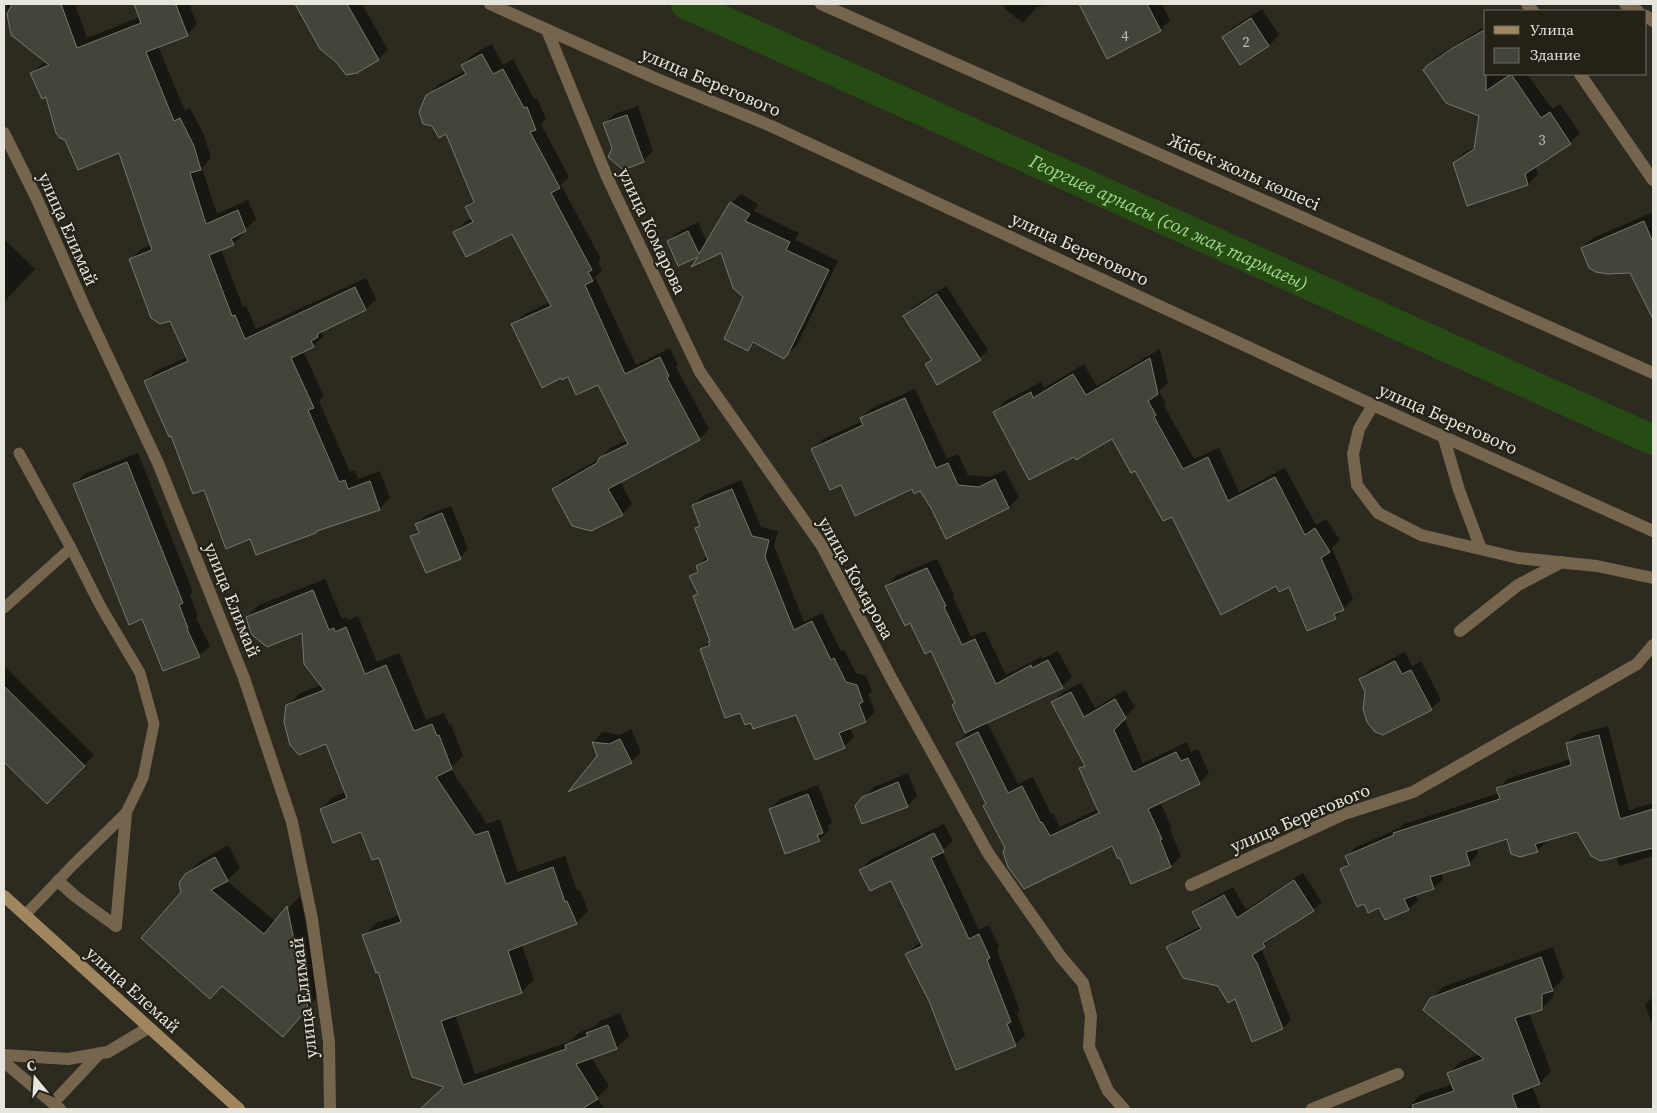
<svg xmlns="http://www.w3.org/2000/svg" width="1657" height="1113" font-family="'Source Serif 4',serif">
	<style>
		.shadow { fill: #0007 }
		.lines { fill: none; stroke-linecap: round; stroke-linejoin: round }
		.canal { stroke: #264b13; stroke-width: 30 }
		.building { fill: #43453a; stroke: #76796d }
		.lane { stroke: #75654c; stroke-width: 11 }
		.street { stroke: #75654c; stroke-width: 12 }
		.secondary { stroke: #9f865e; stroke-width: 12 }
		.labels { text-anchor: middle; stroke-width: 4.5; stroke-linejoin: round; paint-order: stroke }
		.number-label { font-size: 15px; fill: #bdbdb5 }
		.street-label { font-size: 18px; fill: #e6e5de; stroke: #242117 }
		.water-label { font-size: 19px; font-style: italic; fill: #a0d989; stroke: #242117 }
	</style>
	<rect width="100%" height="100%" fill="#2d2b20"/>
	<!-- shadow -->
	<g class="shadow">
		<path d="M6 4H75L87 38 140 17 136 4H189L197 24 187 35 158 46 185 111 190 108 204 135 211 158 202 168 217 214 248 200 256 219 243 231 244 233 233 244 221 249 243 307 246 305 256 329 366 278 376 299 366 309 324 329 322 332 324 336 313 346 303 351 324 396 319 401 350 472 355 470 358 479 380 471 390 498 379 509 251 537 204 489 172 435 145 381 156 371 187 357 171 319 130 260 141 249 151 245 120 151 46 95 32 73 46 61 12 34Z"/>
		<path d="M304 4H362L388 50 378 59 299 9Z"/>
		<path d="M1003 4H1046L1036 8 1023 23 1006 10Z"/>
		<path d="M1080 4H1162L1170 20 1160 30 1107 57Z"/>
		<path d="M1262 9 1279 35 1269 45 1240 63 1223 37 1233 27Z"/>
		<path d="M1486 26V74H1527L1552 109 1560 104 1580 133 1570 143 1535 166 1538 174 1528 184 1468 204 1454 163 1464 153 1476 146 1480 115 1427 67 1436 57Z"/>
		<path d="M492 44 503 65 513 59 534 99 537 98 546 119 541 124 569 177 561 185 601 259 598 262 602 270 595 277 636 365 670 348 678 365 676 367 709 429 699 439 620 481 632 504 622 514 553 489 563 479 601 458 610 448 627 440 599 383 569 376 513 325 523 315 550 302 512 232H455L465 222 472 218 466 207 474 199 447 132 427 96 438 85 465 71 462 65 472 55Z"/>
		<path d="M638 106 653 151 643 161 613 148 605 124 615 114Z"/>
		<path d="M741 194 758 204 754 211 799 233 795 240 838 261 797 345 787 355 755 342 748 349 745 296 721 252 701 254 679 264 668 241 678 232 698 222 707 243 731 203Z"/>
		<path d="M1653 212V299L1646 302 1631 272 1582 248 1593 238Z"/>
		<path d="M4 239 35 269 4 302Z"/>
		<path d="M946 286 988 350 980 358 927 364 932 358 905 316 913 307Z"/>
		<path d="M1160 349 1168 383 1159 391 1166 404 1164 406 1194 459 1219 448 1239 492 1285 468 1316 525 1326 519 1340 540 1332 548 1353 599 1335 618 1289 585 1276 584 1173 515 1135 469 1112 437 1075 455 995 412 1005 401 1041 382 1044 388 1084 364 1097 386Z"/>
		<path d="M915 389 947 459 958 454 968 475 990 477 1005 470 1019 497 1009 507 947 537 932 507 920 490 913 488 841 483 813 449 823 439 863 421 862 418 872 408Z"/>
		<path d="M138 453 193 592 190 595 198 616 196 618 210 646 199 656 143 618 75 484 85 474Z"/>
		<path d="M741 480 761 527 778 531 774 546 804 622 822 613 841 651 844 650 856 673 866 676 872 691 868 695 875 711 866 721 850 728 854 737 844 747 797 713 752 721 741 711 701 649 711 640 695 597 698 593 691 577 698 569 697 567 707 556 696 529 701 524 693 505 703 496Z"/>
		<path d="M451 506 468 549 460 558 412 537 419 529 417 524 425 516Z"/>
		<path d="M937 559 954 595 953 597 971 637 985 631 1006 675 1041 657 1042 659 1058 651 1072 677 1062 687 987 722 1018 784 1033 777 1051 814 1053 813 1060 827 1098 809 1080 769 1086 763 1053 702 1063 692 1081 683 1095 708 1125 690 1135 707 1124 718 1143 763 1187 742 1191 752 1198 749 1209 773 1199 783 1160 802 1172 828 1170 830 1181 856 1171 866 1132 883 1121 857 1113 844 1006 848 987 803 957 743 967 733 954 705 956 703 931 650 887 586 896 576Z"/>
		<path d="M325 579 342 619 346 617 348 620 358 616 377 662 399 653 426 720 444 713 449 725 451 724 463 756 450 768 487 824 500 819 518 872 565 856 577 891 580 890 588 911 576 923 522 945 534 980 521 992 455 1015 475 1074 571 1041 578 1033 594 1027 600 1021 620 1013 629 1036 616 1048 591 1057 609 1086 597 1098 605 1109H424V1108L445 1087 379 971 364 936 376 923 400 915 380 856 362 831 321 809 333 797 346 792 327 742 288 705 300 693 321 685 303 631 247 617 259 605Z"/>
		<path d="M1405 652 1412 666 1421 661 1441 700 1431 709 1366 691 1360 679 1370 670Z"/>
		<path d="M4 666 94 755 47 802 4 760Z"/>
		<path d="M1608 726 1629 810 1653 803V856L1619 866 1616 855 1578 830 1546 840V842L1537 851 1508 837 1476 848 1478 854 1469 864 1441 873 1443 879 1434 888 1415 894 1418 900 1409 909 1380 906 1342 869 1349 862 1347 856 1356 847 1400 828 1404 824 1499 793 1498 789 1507 779 1571 759 1567 743 1577 734Z"/>
		<path d="M631 729 641 752 631 762 598 756 593 742 603 732 620 735Z"/>
		<path d="M908 773 917 796 907 806 863 798 874 787Z"/>
		<path d="M818 785 832 822 828 826 829 830 819 840 770 809 780 799Z"/>
		<path d="M944 824 953 841 942 851 979 930 989 925 999 947 997 950 1020 1011 1017 1014 1025 1035 1015 1045 931 1000 907 954 916 945 922 942 892 879 861 870 870 860Z"/>
		<path d="M228 845 240 868 227 881 276 922 300 896 320 994 283 1036 183 893 186 875 199 862Z"/>
		<path d="M1303 873 1322 902 1313 910 1272 936 1273 938 1261 948 1291 1020 1283 1028 1236 997 1168 947 1176 939 1201 926 1194 913 1202 904 1233 887 1246 910Z"/>
		<path d="M1553 947 1564 978 1553 989V997L1541 1009 1529 1013 1551 1071 1540 1083 1532 1086 1541 1109H1409V1107L1420 1095 1453 1084 1449 1073 1460 1062 1480 1054 1431 999 1443 987Z"/>
		<path d="M1653 997V1026L1645 1005Z"/>
	</g>
	<g class="lines">
		<!-- canal -->
		<path class="canal" id="s1" d="M686 4 1653 440"/>
	</g>
	<!-- building -->
	<g class="building">
		<path d="M12 4H61L77 48 141 23 134 4H169L176 5 188 36 146 52 174 121 180 118 194 146 201 170 190 173 206 224 238 210 246 231 231 239 234 245 209 255 232 316 235 315 245 339 355 287 366 310 317 334 318 337 311 341 314 347 291 358 314 408 308 410 339 482 345 480 348 489 370 481 380 510 317 531 316 533 256 555 250 539 226 549 204 490 193 494 171 436 169 437 144 381 188 361 170 321 160 324 151 318 129 259 152 250 119 153 78 170 65 140 60 138 56 133 46 97 42 99 30 73 49 65 11 35 7 14Z"/>
		<path d="M295 4H347L379 60 357 73 346 75 336 62 320 49Z"/>
		<path d="M1079 4H1147L1161 31 1107 59Z"/>
		<path d="M1251 18 1269 46 1240 65 1222 37Z"/>
		<path d="M1486 29V91L1511 74 1541 118 1550 112 1571 144 1525 174 1528 185 1467 206 1453 163 1474 149 1479 116 1446 103 1423 70 1426 68 1425 67 1451 49Z"/>
		<path d="M482 54 493 74 503 69 524 108 527 107 536 130 530 132 560 188 551 193 592 270 588 272 593 281 585 285 625 374 660 357 669 376 667 378 700 440 608 489 623 515 591 531 572 526 552 489 597 463 599 458 628 444 598 385 576 395 568 377 562 380 561 378 542 388 511 324 551 306 512 234 466 257 453 232 473 222 465 207 474 202 446 134 439 138 432 126 423 124 419 112 426 95 466 74 461 65Z"/>
		<path d="M627 115 644 162 623 170 608 157 612 148 603 123Z"/>
		<path d="M730 202 750 214 745 221 790 242 786 250 829 270 787 356H786L784 359 753 342 748 351 724 339 743 297 733 288 721 253 691 267 698 257 678 266 667 241 688 231 699 254Z"/>
		<path d="M1644 221 1653 243V319L1630 273 1608 274 1596 272 1589 268 1581 248Z"/>
		<path d="M937 294 981 360 937 385 925 364 932 360 903 316Z"/>
		<path d="M1150 358 1158 394 1148 401 1156 415 1154 417 1183 469 1208 457 1228 501 1275 477 1305 535 1315 528 1330 552 1321 558 1344 610 1334 614 1336 619 1307 631 1289 587 1279 592 1276 586 1221 615 1172 517 1163 521 1135 471 1131 473 1112 439 1076 460 1074 457 1029 480 993 412 1031 392 1033 398 1073 374 1086 395Z"/>
		<path d="M905 398 936 468 948 463 958 485 979 487 995 479 1009 508 946 539 931 508 920 491 914 494 912 489 855 516 841 485 830 490 811 449 863 425 860 418Z"/>
		<path d="M127 462 183 603 179 605 188 628 187 629 200 657 163 671 142 619 129 625 73 484Z"/>
		<path d="M732 489 752 536 769 540 765 557 794 630 812 621 831 660 834 658 846 682 857 685 863 702 859 704 866 722 839 733 845 748 815 760 796 715 753 729 751 723 745 725 740 713 725 718 700 649 710 645 708 642 710 641 693 596 698 594 689 576 698 572 696 566 708 560 695 528 700 526 692 505Z"/>
		<path d="M442 513 461 559 426 573 410 536 419 533 415 524Z"/>
		<path d="M927 568 946 606 944 607 962 645 975 639 996 684 1031 665 1032 668 1048 660 1063 688 965 733 952 705 955 703 931 651 925 654 910 623 905 626 885 586Z"/>
		<path d="M313 590 329 630 334 628 335 632 346 627 365 674 386 665 414 731 432 724 437 736 439 735 452 769 436 777 475 835 488 831 506 884 553 867 565 902 567 901 577 924 508 951 522 993 441 1021 463 1085 566 1049 565 1045 588 1036 586 1033 608 1025 617 1049 576 1064 598 1099 582 1109H420L444 1087 412 1077 378 972 376 973 362 935 401 922 379 858 372 860 361 832 333 843 320 809 347 798 326 744 299 755 290 745 284 722 286 705 324 690 304 664 302 633 267 647 251 634 246 617Z"/>
		<path d="M1395 661 1402 674 1411 670 1432 710 1383 735 1375 732 1367 722 1363 709 1365 692 1359 679Z"/>
		<path d="M4 686 85 766 47 804 4 762Z"/>
		<path d="M1071 692 1084 717 1115 699 1126 718 1114 730 1133 772 1176 752 1181 761 1188 758 1200 784 1148 809 1162 839 1160 840 1171 867 1131 884 1120 858 1118 859 1112 846 1024 889 1008 867 1003 852 1005 848 983 806 986 804 956 743 978 732 1008 793 1022 786 1041 823 1042 822 1050 836 1099 813 1079 768 1085 766 1051 702Z"/>
		<path d="M1599 735 1620 819 1653 809V848L1601 861 1591 856 1577 832 1535 844 1538 852 1520 857 1511 854 1507 839 1466 852 1470 865 1430 877 1434 889 1404 899 1409 910 1385 920 1379 908 1368 913 1364 904 1357 907 1340 869 1349 865 1345 856 1394 835 1393 833 1500 799 1496 788 1571 765 1566 743Z"/>
		<path d="M620 739 632 763 568 792 597 756 592 742 609 744Z"/>
		<path d="M898 782 908 807 862 824 855 806 862 797Z"/>
		<path d="M808 794 823 833 817 835 820 841 785 854 769 809Z"/>
		<path d="M934 833 944 852 931 858 969 939 979 934 990 958 987 960 1011 1022 1007 1024 1016 1046 956 1070 929 1001 905 954 922 946 891 881 870 891 859 870Z"/>
		<path d="M215 857 228 881 211 890 264 934 287 906 308 1008 283 1037 222 986 210 999 141 938 181 892 179 883 185 874Z"/>
		<path d="M1294 880 1314 911 1263 943 1265 947 1252 955 1257 963 1283 1029 1252 1042 1235 999 1228 1003 1218 986 1183 978 1166 947 1201 929 1192 912 1224 895 1237 918Z"/>
		<path d="M1541 957 1553 991 1542 994V1010L1515 1018 1540 1084 1512 1095 1517 1109H1413L1412 1105 1454 1091 1447 1073 1484 1059 1423 1010 1430 998Z"/>
	</g>
	<g class="lines">
		<!-- lane -->
		<g class="lane">
			<path d="M19 453 71 548 101 607 140 673 154 724 143 778 126 813 73 865 25 915"/>
			<path d="M4 608 71 548"/>
		</g>
		<!-- street -->
		<g class="street">
			<path d="M490 4 657 79 771 126 1373 405 1653 531"/>
			<path d="M821 4 1653 373"/>
			<path d="M1527 4 1533 11"/>
			<path d="M1625 4 1638 11"/>
			<path d="M1646 16 1653 21"/>
			<path d="M547 30 607 177 700 372 822 546 890 676 988 853 1061 957 1083 983 1091 1016 1089 1047 1108 1091 1124 1109"/>
			<path d="M1580 74 1653 180"/>
			<path d="M4 133 36 197 85 308 158 463 244 678 292 822 312 919 329 1042 330 1109"/>
			<path d="M1373 405 1359 429 1353 454 1357 485 1378 513 1421 535 1518 558 1597 566 1653 578"/>
			<path d="M1443 435 1459 490 1481 549"/>
			<path d="M1460 631 1518 585 1562 562"/>
			<path d="M58 881 76 897 116 926"/>
			<path d="M1191 885 1344 814 1413 792 1637 664 1653 645"/>
			<path d="M116 926 126 813"/>
			<path d="M4 1055 68 1059 108 1052 148 1028"/>
			<path d="M4 1062 60 1109"/>
			<path d="M53 1103 100 1053"/>
			<path d="M1312 1109 1398 1074"/>
		</g>
		<!-- secondary -->
		<path class="secondary" d="M4 896 239 1109"/>
	</g>
	<g class="labels">
		<!-- number labels -->
		<g class="number-label">
			<text x="1125" y="41">4</text>
			<text x="1246" y="47">2</text>
			<text x="1542" y="145">3</text>
		</g>
		<!-- street labels -->
		<g class="street-label">
			<text transform="translate(711 82) rotate(23)" y="6">улица Берегового</text>
			<text transform="translate(1244 172) rotate(24)" y="6">Жібек жолы көшесі</text>
			<text transform="translate(68 229) rotate(66)" y="6">улица Елимай</text>
			<text transform="translate(652 231) rotate(65)" y="6">улица Комарова</text>
			<text transform="translate(1080 249) rotate(25)" y="6">улица Берегового</text>
			<text transform="translate(1448 419) rotate(24)" y="6">улица Берегового</text>
			<text transform="translate(856 578) rotate(61)" y="6">улица Комарова</text>
			<text transform="translate(232 600) rotate(68)" y="6">улица Елимай</text>
			<text transform="translate(1300 818) rotate(-23)" y="6">улица Берегового</text>
			<text transform="translate(133 990) rotate(42)" y="6">улица Елемай</text>
			<text transform="translate(304 998) rotate(-97)" y="6">улица Елимай</text>
		</g>
		<!-- water labels -->
		<g class="water-label">
			<text dy="7" stroke="none"><textPath href="#s1" startOffset="530">Георгиев арнасы (сол жақ тармағы)</textPath></text>
		</g>
	</g>
	<!-- border -->
	<rect width="1657" height="1113" fill="none" stroke="#e6e5de" stroke-width="10"/>
	<!-- legend -->
	<rect x="1484" y="10" width="162" height="65" fill="#242117" stroke="#726f67"/>
	<rect x="1494" y="26" width="25" height="8" fill="#9f865e" stroke="#726f67"/>
	<text x="1530" y="35" font-size="15" fill="#e6e5de">Улица</text>
	<rect x="1494" y="48" width="25" height="15" fill="#43453a" stroke="#726f67"/>
	<text x="1530" y="60" font-size="15" fill="#e6e5de">Здание</text>
	<!-- north arrow -->
	<g transform="translate(35 1078) rotate(342)" stroke="#242117" stroke-width="4" paint-order="stroke">
	<path d="M0-4L9 19L0 12L-9 19Z" fill="#e6e5de"/>
	<text y="-8" font-size="14" font-weight="bold" text-anchor="middle" fill="#e6e5de">С</text>
	</g>
</svg>
